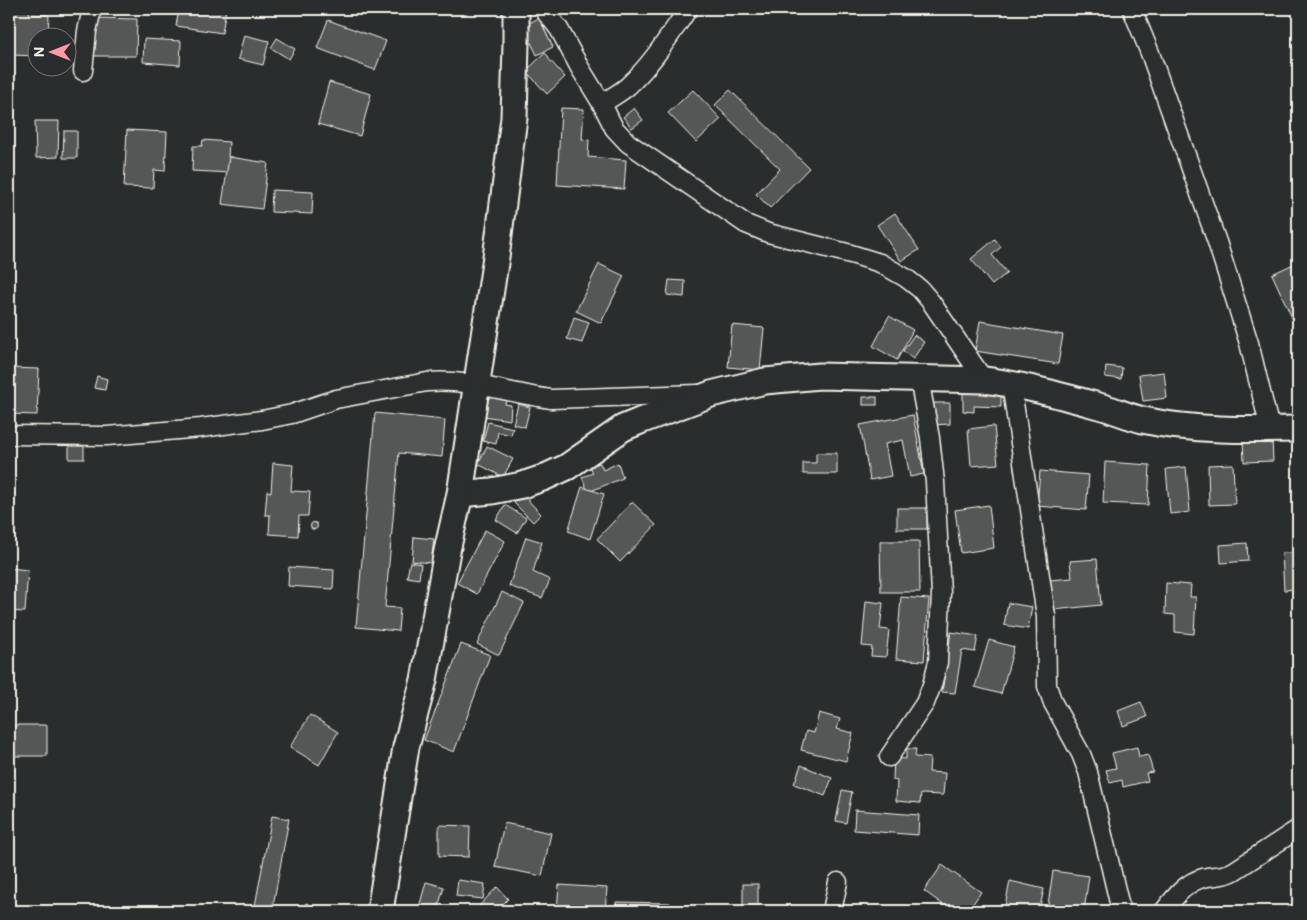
<svg xmlns="http://www.w3.org/2000/svg" width="1307" height="920" font-family="Mali,sans-serif">
	<style>
		.building { fill: #555756; stroke: #f4f1e8 }
		.lines { fill: none; stroke-linecap: round; stroke-linejoin: round }
		.street-casing { stroke: #f4f1e8; stroke-width: 21 }
		.secondary-casing { stroke: #f4f1e8; stroke-width: 29 }
		.street { stroke: #2a2d2e; stroke-width: 18 }
		.secondary { stroke: #2a2d2e; stroke-width: 25 }
	</style>
	<rect width="100%" height="100%" fill="#2a2d2e"/>
	<filter id="ink" filterUnits="userSpaceOnUse"><feTurbulence type="fractalNoise" baseFrequency=".02" numOctaves="2"/><feDisplacementMap in="SourceGraphic" scale="10" xChannelSelector="R" yChannelSelector="G"/><feConvolveMatrix kernelMatrix="1 2 1 2 8 2 1 2 1" color-interpolation-filters="sRGB"/></filter>
	<g filter="url(#ink)">
		<!-- building -->
		<g class="building">
			<path d="M13 9H35V11L30 10 29 14 49 15 48 34 39 33 38 38V56L10 55 12 35H9V19H12Z"/>
			<path d="M179 9H226L222 33 176 26Z"/>
			<path d="M93 18 137 19 136 56H92Z"/>
			<path d="M539 18 553 47 537 55 523 26Z"/>
			<path d="M328 20 386 41 375 70 317 48Z"/>
			<path d="M244 35 269 41 263 65 238 59Z"/>
			<path d="M277 38 295 49 289 59 271 48Z"/>
			<path d="M144 39 181 41 180 65 143 62Z"/>
			<path d="M545 53 549 57 548 58 565 77 547 94 526 71Z"/>
			<path d="M329 82 371 94 360 136 318 124Z"/>
			<path d="M693 90 721 119 696 142 668 113Z"/>
			<path d="M730 90 809 168 770 208 756 194 780 169 715 105Z"/>
			<path d="M561 108 584 109 582 139 589 140 588 157 626 160 624 189 557 185Z"/>
			<path d="M634 108 643 120 632 128 623 117Z"/>
			<path d="M35 121H59L58 157 36 158Z"/>
			<path d="M127 130 167 132 165 171 154 170 153 188 124 187Z"/>
			<path d="M64 131H77V158H63Z"/>
			<path d="M203 140 229 142 228 157H232L231 173 192 171 193 146H202Z"/>
			<path d="M229 157 268 163 262 209 222 204Z"/>
			<path d="M272 190 313 192 312 214 271 212Z"/>
			<path d="M895 213 919 250 901 261 877 225Z"/>
			<path d="M995 239 1001 247 992 255 1007 273 992 285 971 259Z"/>
			<path d="M1298 262V331L1272 274Z"/>
			<path d="M599 264 624 276 601 323 576 311Z"/>
			<path d="M669 280 685 281 684 297 667 295Z"/>
			<path d="M889 316 913 330 897 360 873 346Z"/>
			<path d="M574 317 589 322 582 343 567 339Z"/>
			<path d="M980 321 1063 335 1058 364 975 351Z"/>
			<path d="M732 325 764 328 760 370 728 367Z"/>
			<path d="M914 335 924 342 913 359 903 351Z"/>
			<path d="M1106 366 1122 368 1121 379 1105 377Z"/>
			<path d="M9 368 39 369 37 415 9 414Z"/>
			<path d="M1164 372 1167 398 1143 401 1139 375Z"/>
			<path d="M97 376 107 379 105 390 94 388Z"/>
			<path d="M486 392 507 394 505 404 511 405 510 420 483 416Z"/>
			<path d="M963 392H1001V407L974 406V412L963 411Z"/>
			<rect x="863" y="397" width="14" height="8"/>
			<path d="M931 403H950V424L931 425Z"/>
			<path d="M518 404 530 407 525 427 513 424Z"/>
			<path d="M375 413 445 420 442 457 399 453 385 607 400 608 398 631 356 627Z"/>
			<path d="M913 415 924 474 910 477 903 440 885 444 891 476 870 480 860 425Z"/>
			<path d="M488 422 513 428 511 435 498 432 496 444 483 441Z"/>
			<path d="M994 426 998 464 971 466 968 429Z"/>
			<path d="M1272 438 1273 461 1244 462 1243 440Z"/>
			<rect x="69" y="446" width="15" height="13"/>
			<path d="M487 446 513 459 503 477 478 464Z"/>
			<path d="M816 453H837V474H803V463H816Z"/>
			<path d="M1105 462 1150 465 1148 505 1103 503Z"/>
			<path d="M273 463 293 465 291 491 310 492 308 516H299L298 536 269 534 270 515H265L267 491 271 492Z"/>
			<path d="M600 463 603 470 618 463 623 478 588 492 582 477 593 473 590 466Z"/>
			<path d="M1233 464 1235 504 1209 505 1208 465Z"/>
			<path d="M1186 467 1190 512 1170 514 1166 469Z"/>
			<path d="M1040 471 1089 475 1086 510 1037 506Z"/>
			<path d="M582 487 604 494 590 539 568 531Z"/>
			<path d="M523 495 541 514 533 522 514 503Z"/>
			<path d="M632 502 656 525 620 562 597 539Z"/>
			<path d="M505 505 526 518 517 533 496 520Z"/>
			<path d="M989 505 994 548 961 553 955 510Z"/>
			<rect x="897" y="508" width="30" height="21"/>
			<circle cx="314" cy="526" r="3.5"/>
			<path d="M485 530 505 541 477 594 457 583Z"/>
			<path d="M414 537 434 539 431 563 412 561Z"/>
			<path d="M526 537 542 542 533 572 550 580 542 598 509 586Z"/>
			<path d="M880 541H919L920 592H881Z"/>
			<path d="M1247 543 1248 561 1221 563 1220 545Z"/>
			<path d="M1282 553H1298V589L1284 590Z"/>
			<path d="M1097 559 1101 605 1053 610 1050 580 1072 578 1070 561Z"/>
			<path d="M410 562 421 564 419 579 407 577Z"/>
			<path d="M289 567 334 570 333 589 288 586Z"/>
			<path d="M9 568 28 570 25 612 9 611Z"/>
			<path d="M1166 583 1191 585 1190 597H1196L1194 634 1175 632V615L1165 614Z"/>
			<path d="M502 592 524 603 499 655 477 644Z"/>
			<path d="M901 597 929 599 924 661 896 659Z"/>
			<path d="M866 601 883 603 880 629 889 630 886 657 871 656 872 647 862 646Z"/>
			<path d="M1008 603 1032 607 1028 629 1004 625Z"/>
			<path d="M951 632 978 636 975 652 962 650 955 693 942 692Z"/>
			<path d="M989 640 1014 647 1001 694 975 687Z"/>
			<path d="M461 644 490 655 454 752 424 740Z"/>
			<path d="M1141 702 1147 717 1123 726 1118 711Z"/>
			<path d="M819 713 840 719 837 729 853 733 846 761 801 750 806 731 814 733Z"/>
			<path d="M310 715 338 732 319 765 290 747Z"/>
			<rect x="10" y="725" width="37" height="31"/>
			<path d="M1137 747 1139 757 1148 755 1153 772 1146 773 1148 781 1123 787 1122 780 1110 783 1106 770 1116 768 1112 753Z"/>
			<path d="M906 749H916L915 757 930 758 929 772 945 773 943 795 921 794 920 803 896 801 897 781 893 780 894 758 906 759Z"/>
			<path d="M801 765 832 778 825 796 794 784Z"/>
			<path d="M842 790 852 792 846 823 836 821Z"/>
			<path d="M855 810 919 815 918 835 854 830Z"/>
			<path d="M272 816 289 819 272 911H254Z"/>
			<path d="M504 823 551 833 542 876 495 867Z"/>
			<path d="M439 825 470 826 469 857 439 856Z"/>
			<path d="M942 865 981 892 968 911H952L924 891Z"/>
			<path d="M1053 871 1089 876 1084 911H1047Z"/>
			<path d="M458 880 485 884 483 899 456 896Z"/>
			<path d="M1010 881 1044 889 1039 911H1004Z"/>
			<path d="M426 882 444 887 437 911H418Z"/>
			<rect x="743" y="884" width="15" height="27"/>
			<path d="M559 885 607 888 605 911H557Z"/>
			<path d="M497 887 508 899 496 911H485L479 906Z"/>
			<path d="M616 902 670 903V911H616Z"/>
			<path d="M306 903 314 907 312 911H301Z"/>
		</g>
		<g class="lines">
			<defs>
				<g id="street">
					<path d="M543 9 559 29 580 68 602 104 614 128 628 143 746 224 768 233 851 254 880 263 906 278 920 289 931 302 984 380"/>
					<path d="M1132 9 1150 53 1217 242 1249 343 1270 429"/>
					<path d="M83 71 87 31 92 9"/>
					<path d="M602 104C610 98 620 93 628 86 652 64 670 35 688 9"/>
					<path d="M1011 383 1046 616 1047 686 1053 703 1081 754 1088 772 1121 911"/>
					<path d="M9 435 107 436 201 428 262 420 292 414 336 399 427 382C470 378 509 394 551 399L698 394"/>
					<path d="M889 757 925 703 932 685 938 662 941 593 935 482 930 438 919 378"/>
					<path d="M832 911 838 882"/>
					<path d="M1164 911C1174 898 1186 882 1203 878 1214 875 1224 877 1234 871L1298 829"/>
				</g>
				<g id="secondary">
					<path d="M460 494 492 491 522 485 543 478 567 467 623 428 640 421 711 394 765 381 820 376 984 380C1025 385 1066 397 1106 408 1119 412 1130 417 1143 420 1192 431 1248 430 1298 429"/>
					<path d="M380 911 406 747 424 680 447 551 460 494 497 250 514 118 516 44V9"/>
				</g>
			</defs>
			<!-- street casing -->
			<use href="#street" class="street-casing"/>
			<!-- secondary casing -->
			<use href="#secondary" class="secondary-casing"/>
			<!-- street -->
			<use href="#street" class="street"/>
			<!-- secondary -->
			<use href="#secondary" class="secondary"/>
		</g>
	</g>
	<!-- margin -->
	<rect width="1307" height="920" fill="none" stroke="#2a2d2e" stroke-width="30"/>
	<rect x="15" y="15" width="1277" height="890" fill="none" stroke="#f4f1e8" stroke-width="2" filter="url(#ink)"/>
	<!-- north arrow -->
	<g transform="translate(52 52) rotate(270)"><circle r="24" fill="#2a2d2e" stroke="#7b7b78"/>
	<path d="M0-4L9 19L0 12L-9 19Z" fill="#ff9aa2"/>
	<text y="-8" font-size="14" font-weight="bold" text-anchor="middle" fill="#f4f1e8">N</text>
	</g>
</svg>
